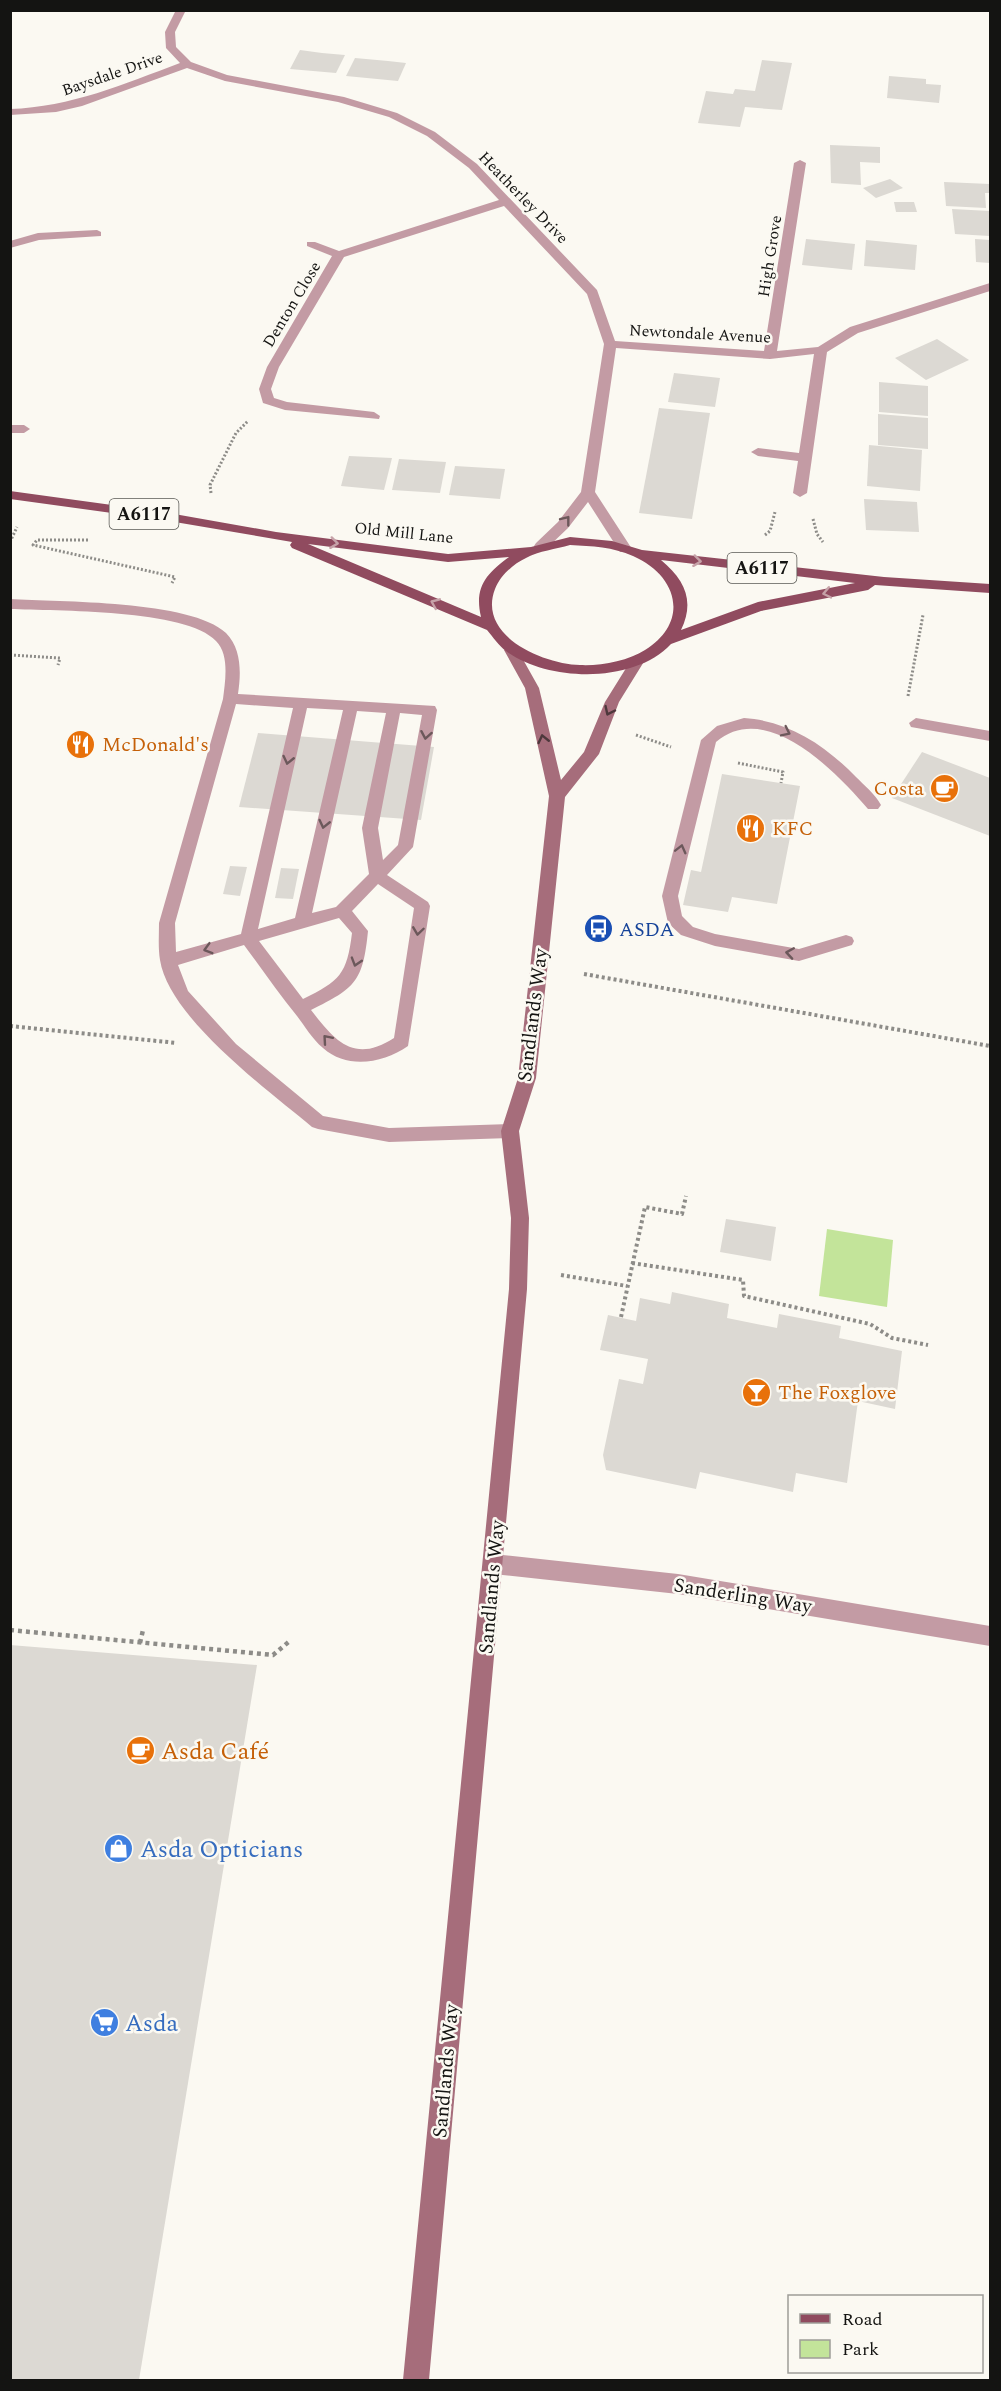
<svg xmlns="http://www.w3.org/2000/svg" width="1001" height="2391" font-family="Spectral,serif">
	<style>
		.green { fill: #c3e49a }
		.building { fill: #dcd9d3 }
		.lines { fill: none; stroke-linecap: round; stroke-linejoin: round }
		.path-far2 { stroke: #8d8c88; stroke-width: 3; stroke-dasharray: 2 2; stroke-linecap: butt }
		.path-far1 { stroke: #8d8c88; stroke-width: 4; stroke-dasharray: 3 3; stroke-linecap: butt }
		.path { stroke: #8d8c88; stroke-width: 4.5; stroke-dasharray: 4 4; stroke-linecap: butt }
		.lane { fill: #c39ba4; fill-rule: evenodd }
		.street { fill: #c39ba4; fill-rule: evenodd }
		.secondary { fill: #a66d7b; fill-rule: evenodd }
		.primary { fill: #904b5f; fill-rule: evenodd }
		.oneway { stroke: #6c585b }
		.oneway2 { stroke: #c6a2a8 }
		.oneway3 { stroke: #4e383c }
		.labels { text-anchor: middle; stroke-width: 5; stroke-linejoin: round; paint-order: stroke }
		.far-street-label { font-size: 16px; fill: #141412; stroke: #fbf9f2 }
		.shield { fill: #fbf9f2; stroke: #595955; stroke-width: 1.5 }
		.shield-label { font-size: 18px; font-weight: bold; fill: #141412 }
		.food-label { font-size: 20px; fill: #c56008; stroke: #fbf9f2; text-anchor: start }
		.transit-label { font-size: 20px; fill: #164399; stroke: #fbf9f2; text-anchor: start }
		.street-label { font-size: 20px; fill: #141412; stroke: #fbf9f2 }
		.near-food-label { font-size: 24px; fill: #c56008; stroke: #fbf9f2; text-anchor: start }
		.near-shop-label { font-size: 24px; fill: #366cbe; stroke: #fbf9f2; text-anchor: start }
	</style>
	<rect width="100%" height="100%" fill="#fbf9f2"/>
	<!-- green -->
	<path class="green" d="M827 1229 893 1240 887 1307 819 1296Z"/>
	<!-- building -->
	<g class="building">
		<path d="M300 50 322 53 345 55 336 73 290 69Z"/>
		<path d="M355 58 388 61 406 63 398 81 346 76Z"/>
		<path d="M762 60 792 63 782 110 745 107 740 127 698 123 706 91 733 94 735 89 755 91Z"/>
		<path d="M889 76 926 79V84L941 85 939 103 887 98Z"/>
		<path d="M830 145 880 147V163L860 162 861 185 831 183Z"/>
		<path d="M890 179 903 188 876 198 863 188Z"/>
		<path d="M944 182 990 184V193H985L986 208 946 206Z"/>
		<path d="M894 202H914L917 212H896Z"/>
		<path d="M952 209 990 211V236L955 234Z"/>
		<path d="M806 239 855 244 852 270 802 265Z"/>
		<path d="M975 239 990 240V263L976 262Z"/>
		<path d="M866 240 917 245 915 270 864 266Z"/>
		<path d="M937 339 969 360 926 380 895 358Z"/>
		<path d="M674 373 720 378 715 407 668 402Z"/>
		<path d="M879 382 928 386V416L879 412Z"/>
		<path d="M659 408 710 413 692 519 639 513Z"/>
		<path d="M878 414 928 418V449L878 445Z"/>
		<path d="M869 445 922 450 920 491 867 486Z"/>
		<path d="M349 456 392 458 384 490 341 486Z"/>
		<path d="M399 459 446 462 440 493 392 490Z"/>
		<path d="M455 466 505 469 500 499 449 495Z"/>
		<path d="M864 499 917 502 919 532 866 530Z"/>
		<path d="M258 733 434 747 421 820 239 807Z"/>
		<path d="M922 752 990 778V836L892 798Z"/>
		<path d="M722 774 800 786 777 904 732 897 728 912 683 905 691 870 701 872Z"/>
		<path d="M230 866 247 867 240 896 223 894Z"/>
		<path d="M281 868 299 869 293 899 275 898Z"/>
		<path d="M726 1219 776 1227 771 1261 720 1252Z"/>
		<path d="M672 1292 729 1304 727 1318 777 1328 779 1314 841 1326 839 1338 902 1351 895 1409 858 1401 847 1483 796 1473 793 1492 700 1472 696 1489 606 1470 603 1455 619 1379 643 1384 648 1359 600 1350 608 1315 636 1321 640 1298 670 1304Z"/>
		<path d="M10 1645 257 1665 139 2380H10Z"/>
	</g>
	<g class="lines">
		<!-- path-far2 -->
		<g class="path-far2">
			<path d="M211 493 210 485 236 433 248 421"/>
			<path d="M813 519 817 534 823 542"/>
			<path d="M765 535 770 531 775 512"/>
			<path d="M88 540H37L33 545 175 577 172 583"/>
			<path d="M10 542 17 527"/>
			<path d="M10 655 60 658 58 665"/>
			<path d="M908 696 923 615"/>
			<path d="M636 735 671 747"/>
			<path d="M738 763 783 772 781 783"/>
		</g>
		<!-- path-far1 -->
		<g class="path-far1">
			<path d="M584 974 990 1046"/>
			<path d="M10 1026 177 1043"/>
			<path d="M632 1263 743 1280 744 1296 870 1324 892 1338 928 1345"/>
			<path d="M561 1275 627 1286"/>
			<path d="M621 1317 645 1207 682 1214 686 1196"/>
		</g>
		<!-- path -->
		<g class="path">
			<path d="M10 1630 273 1655 291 1640"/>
			<path d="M140 1643 143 1630"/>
		</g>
		<!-- lane -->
		<g class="lane">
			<path d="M10 599C59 602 191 600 226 633 242 649 241 674 238 694L435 706 437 710 413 847 387 875 428 902 430 906 408 1046C383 1063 348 1070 323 1048 312 1039 305 1026 297 1016 278 993 262 969 244 945L178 965 188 991 236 1044 323 1116 389 1128 510 1124 516 1126 519 1131 516 1136 510 1138 389 1142 318 1129 312 1127C268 1090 169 1018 160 960 158 948 159 935 159 923L223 699C225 682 230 655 216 641 187 609 55 611 10 609ZM236 704 293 708 241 934 176 952 175 923ZM307 708 343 710 295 918 258 929ZM357 711 386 713 362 828 369 874 336 907 312 913ZM400 713 422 715 398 845 383 860 378 828ZM378 884 414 908 394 1038C354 1064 335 1041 311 1010 356 988 363 981 368 931L352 911ZM339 918 352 933C347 974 340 981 303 999L259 941Z"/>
			<path d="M744 718C789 721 825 745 856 777 865 786 875 794 881 805L878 809H868C836 772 767 699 716 742L678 896 682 916 693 927 715 934 799 949 846 935 852 937 854 941 852 945 799 961 715 946 681 935 668 923 662 896 701 740 717 726Z"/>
		</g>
		<!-- street -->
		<g class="street">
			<path d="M176 10H186L175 32 176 47 191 62 227 75 344 97 397 113 435 132 477 164 597 290 615 341 764 351 794 163 800 160 806 163 777 351 818 347 850 327 990 283V291L858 333 827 352 807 493 800 497 793 493 798 461 758 456 751 452 758 448 799 453 814 354 770 359 616 348 595 492 632 549 630 552H620L588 502 568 528 546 549H536L534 546 536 543 558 522 581 492 604 344 587 294 504 206 344 257 279 367 271 389 274 398 287 402 374 412 380 416 379 419 285 410 263 403 259 389 267 367 332 256 307 246V242H315L339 251 499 200 469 168 427 136 389 117 338 102 225 81 187 68 82 106 56 112 10 115V109C71 107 124 84 180 63L166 48 165 32Z"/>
			<path d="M97 230 101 232V236L39 240 10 248V241L38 233Z"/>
			<path d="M10 425H24L30 429 24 433H10Z"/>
			<path d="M916 718 990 731V741L911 727 909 723Z"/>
			<path d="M493 1554 678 1574 990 1626V1646L678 1594 493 1574 486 1571 483 1564 486 1557Z"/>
		</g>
		<!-- secondary -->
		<path class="secondary" d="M511 645 516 647 539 688 561 780 584 752 605 702 633 657 638 655 645 660 619 702 599 754 565 797 536 1078 519 1131 529 1218 527 1289 429 2380H403L509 1289 511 1218 501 1131 518 1078 549 796 525 688 504 650Z"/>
		<!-- primary -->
		<path class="primary" d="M10 491 163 512 276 532 448 554 531 547 570 537 612 541 642 550 884 577 990 584V593L875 585 868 590 761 611 671 644C634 684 548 682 506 651 499 646 493 637 487 630L292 548 290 545 292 542 163 520 10 499ZM308 544 448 562 509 557C486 574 474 587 481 617ZM570 545C592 546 613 547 633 556 677 575 691 621 645 650 628 661 601 666 580 665 543 664 477 636 495 589 500 576 513 564 526 558 539 551 556 549 570 545ZM661 560 855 583 758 602 681 630C695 601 685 580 661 560Z"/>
	</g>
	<!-- one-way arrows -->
	<defs><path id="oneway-chevron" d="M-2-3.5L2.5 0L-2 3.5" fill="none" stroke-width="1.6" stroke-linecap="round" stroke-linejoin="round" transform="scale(1.5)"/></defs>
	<g class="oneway">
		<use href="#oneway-chevron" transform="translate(566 520) rotate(-52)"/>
		<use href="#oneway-chevron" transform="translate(786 732) rotate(26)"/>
		<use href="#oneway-chevron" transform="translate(426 735) rotate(100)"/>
		<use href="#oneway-chevron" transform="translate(288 760) rotate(103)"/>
		<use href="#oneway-chevron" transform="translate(324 824) rotate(103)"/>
		<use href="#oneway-chevron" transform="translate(681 849) rotate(-76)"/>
		<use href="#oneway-chevron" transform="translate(418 931) rotate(98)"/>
		<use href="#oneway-chevron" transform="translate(208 949) rotate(164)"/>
		<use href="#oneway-chevron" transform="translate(790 953) rotate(-171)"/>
		<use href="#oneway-chevron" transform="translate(356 962) rotate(107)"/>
		<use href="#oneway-chevron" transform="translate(327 1039) rotate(-131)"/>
	</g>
	<g class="oneway2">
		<use href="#oneway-chevron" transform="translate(334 543) rotate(7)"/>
		<use href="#oneway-chevron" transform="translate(697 561) rotate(7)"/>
		<use href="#oneway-chevron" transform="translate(827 593) rotate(168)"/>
		<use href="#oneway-chevron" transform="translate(435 603) rotate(-157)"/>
	</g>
	<g class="oneway3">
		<use href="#oneway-chevron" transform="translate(609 711) rotate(115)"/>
		<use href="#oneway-chevron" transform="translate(543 739) rotate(-103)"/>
	</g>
	<!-- icons -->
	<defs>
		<symbol id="restaurant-disc" viewBox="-11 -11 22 22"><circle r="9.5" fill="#e8710a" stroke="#fbf9f2"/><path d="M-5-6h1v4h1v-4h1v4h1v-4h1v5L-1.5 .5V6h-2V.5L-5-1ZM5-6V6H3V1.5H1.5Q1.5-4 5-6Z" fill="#fff"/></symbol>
		<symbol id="cafe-disc" viewBox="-11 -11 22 22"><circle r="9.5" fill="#e8710a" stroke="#fbf9f2"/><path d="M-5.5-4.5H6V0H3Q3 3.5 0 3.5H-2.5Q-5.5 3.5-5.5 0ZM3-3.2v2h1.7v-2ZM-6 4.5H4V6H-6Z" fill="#fff"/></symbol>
		<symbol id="bus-disc" viewBox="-11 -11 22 22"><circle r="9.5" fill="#1a4fb4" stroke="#fbf9f2"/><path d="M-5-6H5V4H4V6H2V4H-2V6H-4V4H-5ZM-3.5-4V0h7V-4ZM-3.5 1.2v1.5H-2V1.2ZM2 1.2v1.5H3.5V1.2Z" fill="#fff"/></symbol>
		<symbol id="bar-disc" viewBox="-11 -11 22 22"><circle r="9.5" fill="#e8710a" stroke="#fbf9f2"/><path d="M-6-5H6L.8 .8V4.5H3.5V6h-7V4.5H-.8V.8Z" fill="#fff"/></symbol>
		<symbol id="shop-disc" viewBox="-11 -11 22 22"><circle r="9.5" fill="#3f7fe0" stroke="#fbf9f2"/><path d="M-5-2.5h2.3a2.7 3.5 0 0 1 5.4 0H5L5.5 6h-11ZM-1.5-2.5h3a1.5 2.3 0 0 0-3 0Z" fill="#fff"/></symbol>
		<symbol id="supermarket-disc" viewBox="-11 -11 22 22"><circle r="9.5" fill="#3f7fe0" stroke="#fbf9f2"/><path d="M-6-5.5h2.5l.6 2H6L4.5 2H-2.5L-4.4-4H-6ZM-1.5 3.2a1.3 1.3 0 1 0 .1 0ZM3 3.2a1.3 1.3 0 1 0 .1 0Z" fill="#fff"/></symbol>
	</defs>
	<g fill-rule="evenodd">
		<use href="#restaurant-disc" x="64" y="728" width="33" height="33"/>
		<use href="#cafe-disc" x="928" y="772" width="33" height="33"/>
		<use href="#restaurant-disc" x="734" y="812" width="33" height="33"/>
		<use href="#bus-disc" x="582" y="912" width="33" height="33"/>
		<use href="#bar-disc" x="740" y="1376" width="33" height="33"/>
		<use href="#cafe-disc" x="124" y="1734" width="33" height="33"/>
		<use href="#shop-disc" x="102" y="1832" width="33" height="33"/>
		<use href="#supermarket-disc" x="88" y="2006" width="33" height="33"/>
	</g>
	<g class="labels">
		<!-- far-street labels -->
		<g class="far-street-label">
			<text transform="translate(112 73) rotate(-19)" y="6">Baysdale Drive</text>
			<text transform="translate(524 197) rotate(46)" y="6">Heatherley Drive</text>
			<text transform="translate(769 256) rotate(-81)" y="6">High Grove</text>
			<text transform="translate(291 304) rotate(-59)" y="6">Denton Close</text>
			<text transform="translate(700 333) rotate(3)" y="6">Newtondale Avenue</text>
			<text transform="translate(404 532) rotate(6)" y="6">Old Mill Lane</text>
		</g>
		<!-- shield labels -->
		<g class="shield">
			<rect x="109.5" y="499" width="69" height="30" rx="4.5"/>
			<rect x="727.5" y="553" width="69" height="30" rx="4.5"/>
		</g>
		<g class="shield-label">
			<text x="144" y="520">A6117</text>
			<text x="762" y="574">A6117</text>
		</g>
		<!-- food labels -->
		<g class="food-label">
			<text x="102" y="751">McDonald's</text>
			<text x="924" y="795" text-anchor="end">Costa</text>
			<text x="772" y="835">KFC</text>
			<text x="778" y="1399">The Foxglove</text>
		</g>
		<!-- transit labels -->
		<g class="transit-label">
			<text x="619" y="936">ASDA</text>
		</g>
		<!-- street labels -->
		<g class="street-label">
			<text transform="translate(532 1015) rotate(-83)" y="7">Sandlands Way</text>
			<text transform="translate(491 1587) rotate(-85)" y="7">Sandlands Way</text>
			<text transform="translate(743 1595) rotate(9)" y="7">Sanderling Way</text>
			<text transform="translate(445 2071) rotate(-85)" y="7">Sandlands Way</text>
		</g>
		<!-- near-food labels -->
		<g class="near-food-label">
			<text x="161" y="1759">Asda Café</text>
		</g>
		<!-- near-shop labels -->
		<g class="near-shop-label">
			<text x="140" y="1857">Asda Opticians</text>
			<text x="125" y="2031">Asda</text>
		</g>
	</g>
	<!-- border -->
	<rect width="1001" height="2391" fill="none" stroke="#141412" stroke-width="24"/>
	<!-- legend -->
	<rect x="788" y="2295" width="195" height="78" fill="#fbf9f2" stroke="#9f9d98" stroke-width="1.5"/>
	<rect x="800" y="2314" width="30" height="9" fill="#904b5f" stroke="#9f9d98" stroke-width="1.5"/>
	<text x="842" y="2325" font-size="18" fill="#141412">Road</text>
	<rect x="800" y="2340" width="30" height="18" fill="#c3e49a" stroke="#9f9d98" stroke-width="1.5"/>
	<text x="842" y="2355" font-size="18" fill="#141412">Park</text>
</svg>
